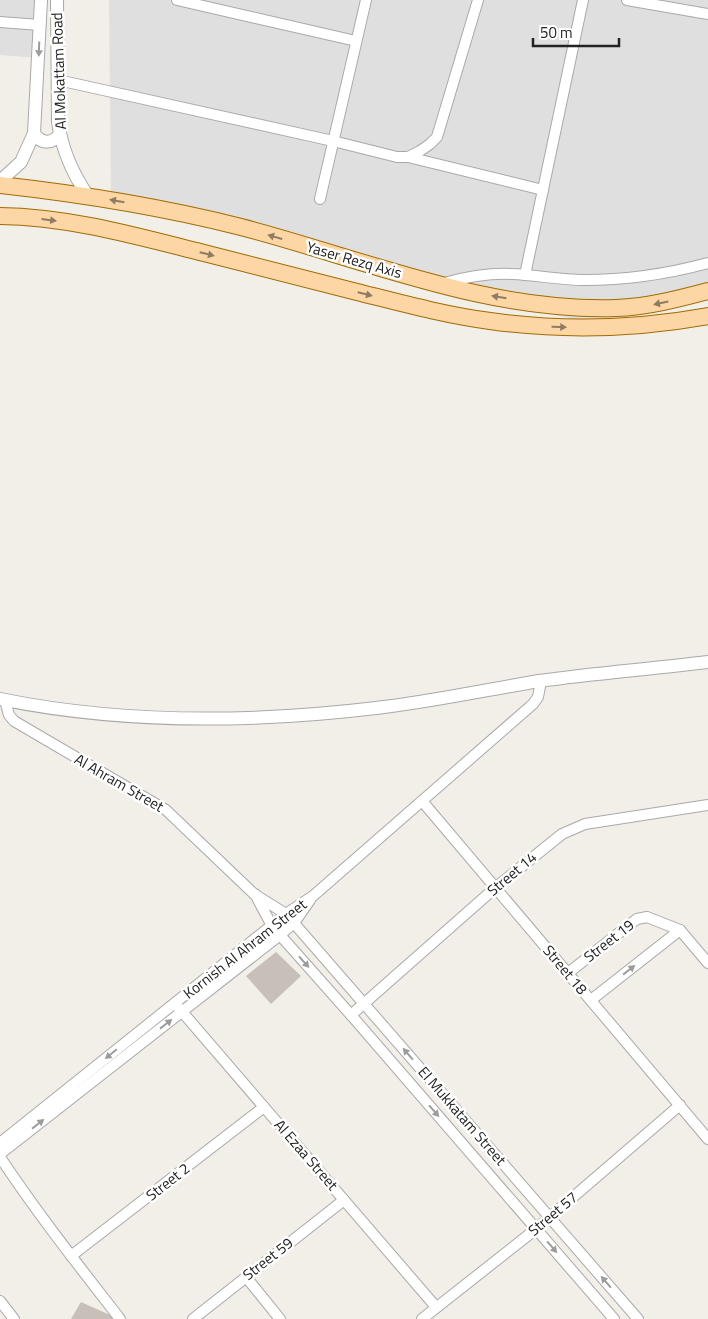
<svg xmlns="http://www.w3.org/2000/svg" width="708" height="1319" font-family="'Titillium Web',sans-serif">
	<style>
		.residential { fill: #e0dfdf }
		.building { fill: #c7bfb8 }
		.lines { fill: none; stroke-linecap: round; stroke-linejoin: round }
		.minor-casing { stroke: #a9a9a9; stroke-width: 12 }
		.tertiary-casing { stroke: #a9a9a9; stroke-width: 14 }
		.primary-casing { stroke: #a06b00; stroke-width: 18 }
		.minor { stroke: #fff; stroke-width: 10 }
		.tertiary { stroke: #fff; stroke-width: 12 }
		.primary { stroke: #fcd6a4; stroke-width: 16 }
		.oneway { fill: #9c9c9c }
		.oneway2 { fill: #8f7c63 }
		.labels { text-anchor: middle; stroke-width: 5; stroke-linejoin: round; paint-order: stroke }
		.street-label { font-size: 15px; fill: #222; stroke: #fff }
	</style>
	<rect width="100%" height="100%" fill="#f2efe9"/>
	<!-- residential -->
	<g class="residential">
		<path d="M0 0H41L39 58 0 55Z"/>
		<path d="M109 0H708V291L589 324 111 192Z"/>
	</g>
	<!-- building -->
	<g class="building">
		<path d="M276 952 301 976 271 1004 246 976Z"/>
		<path d="M81 1302 110 1315 113 1319H71Z"/>
	</g>
	<g class="lines">
		<defs>
			<g id="minor">
				<path d="M177 0 356 41"/>
				<path d="M627 0 708 14"/>
				<path d="M0 22 40 25"/>
				<path d="M58 80 333 141 397 157H408L420 151 430 144 437 137 478 0"/>
				<path d="M408 157 543 190"/>
				<path d="M320 199 366 0"/>
				<path d="M525 275 583 0"/>
				<path d="M444 283C466 277 489 273 512 274 536 275 560 280 584 280 626 280 667 274 708 263"/>
				<path d="M5 700 9 715 14 721 166 810 254 894 286 914 638 1319"/>
				<path d="M422 801 708 1139"/>
				<path d="M255 894 272 926 351 1015 614 1319"/>
				<path d="M568 973 633 922 637 919 647 917 680 930 708 963"/>
				<path d="M591 1000 680 930"/>
				<path d="M178 1007 436 1307"/>
				<path d="M351 1015 495 888 562 834 585 824 708 805"/>
				<path d="M0 1143 286 914 313 896 533 704 538 697 541 681"/>
				<path d="M0 1154 280 935 294 923 310 900"/>
				<path d="M0 1157C37 1213 79 1266 120 1319"/>
				<path d="M71 1256 264 1107"/>
				<path d="M246 1277 280 1319"/>
				<path d="M0 1301 14 1319"/>
				<path d="M193 1319 344 1200"/>
				<path d="M422 1319 536 1229 680 1105"/>
			</g>
			<g id="tertiary">
				<path d="M57 0 58 122C62 149 72 173 88 196"/>
				<path d="M34 133C41 145 54 144 60 133"/>
				<path d="M0 181 21 162 34 133 41 0"/>
				<path d="M0 699C123 724 251 723 376 708 430 702 485 690 539 681 595 673 652 669 708 662"/>
			</g>
			<g id="primary">
				<path d="M0 185C81 194 162 207 241 227 364 259 486 312 616 308 647 307 678 299 708 291"/>
				<path d="M0 216C70 217 136 236 204 253 255 266 306 279 357 292 401 303 445 315 490 321 562 331 636 329 708 316"/>
			</g>
		</defs>
		<!-- minor casing -->
		<use href="#minor" class="minor-casing"/>
		<!-- tertiary casing -->
		<use href="#tertiary" class="tertiary-casing"/>
		<!-- primary casing -->
		<use href="#primary" class="primary-casing"/>
		<!-- minor -->
		<use href="#minor" class="minor"/>
		<!-- tertiary -->
		<use href="#tertiary" class="tertiary"/>
		<!-- primary -->
		<use href="#primary" class="primary"/>
	</g>
	<!-- one-way arrows -->
	<defs><path id="oneway-solid" d="M-6-.8H1V-3.2L6.5 0L1 3.2V.8H-6Z" transform="scale(1.25)"/></defs>
	<g class="oneway">
		<use href="#oneway-solid" transform="translate(39 49) rotate(92)"/>
		<use href="#oneway-solid" transform="translate(304 962) rotate(48)"/>
		<use href="#oneway-solid" transform="translate(629 970) rotate(-38)"/>
		<use href="#oneway-solid" transform="translate(166 1024) rotate(-38)"/>
		<use href="#oneway-solid" transform="translate(111 1054) rotate(141)"/>
		<use href="#oneway-solid" transform="translate(408 1054) rotate(-131)"/>
		<use href="#oneway-solid" transform="translate(434 1111) rotate(49)"/>
		<use href="#oneway-solid" transform="translate(38 1124) rotate(-38)"/>
		<use href="#oneway-solid" transform="translate(552 1247) rotate(49)"/>
		<use href="#oneway-solid" transform="translate(606 1282) rotate(-131)"/>
	</g>
	<g class="oneway2">
		<use href="#oneway-solid" transform="translate(117 201) rotate(-170)"/>
		<use href="#oneway-solid" transform="translate(49 220) rotate(7)"/>
		<use href="#oneway-solid" transform="translate(275 237) rotate(-164)"/>
		<use href="#oneway-solid" transform="translate(207 254) rotate(14)"/>
		<use href="#oneway-solid" transform="translate(365 294) rotate(14)"/>
		<use href="#oneway-solid" transform="translate(499 297) rotate(-171)"/>
		<use href="#oneway-solid" transform="translate(661 303) rotate(168)"/>
		<use href="#oneway-solid" transform="translate(559 327) rotate(2)"/>
	</g>
	<g class="labels">
		<!-- street labels -->
		<g class="street-label">
			<text transform="translate(59 71) rotate(-92)" y="5">Al Mokattam Road</text>
			<text transform="translate(354 260) rotate(16)" y="5">Yaser Rezq Axis</text>
			<text transform="translate(119 783) rotate(30)" y="5">Al Ahram Street</text>
			<text transform="translate(512 874) rotate(-40)" y="5">Street 14</text>
			<text transform="translate(609 941) rotate(-38)" y="5">Street 19</text>
			<text transform="translate(245 949) rotate(-38)" y="5">Kornish Al Ahram Street</text>
			<text transform="translate(565 970) rotate(50)" y="5">Street 18</text>
			<text transform="translate(462 1116) rotate(49)" y="5">El Mukkatam Street</text>
			<text transform="translate(306 1155) rotate(49)" y="5">Al Ezaa Street</text>
			<text transform="translate(168 1182) rotate(-38)" y="5">Street 2</text>
			<text transform="translate(553 1214) rotate(-40)" y="5">Street 57</text>
			<text transform="translate(268 1259) rotate(-38)" y="5">Street 59</text>
		</g>
	</g>
	<!-- scale -->
	<path d="M533 38v8h86v-8" fill="none" stroke="#222222" stroke-width="2.5"/>
	<text x="540" y="38" font-size="15" fill="#222222" stroke="#ffffff" stroke-width="4" paint-order="stroke">50 m</text>
</svg>
